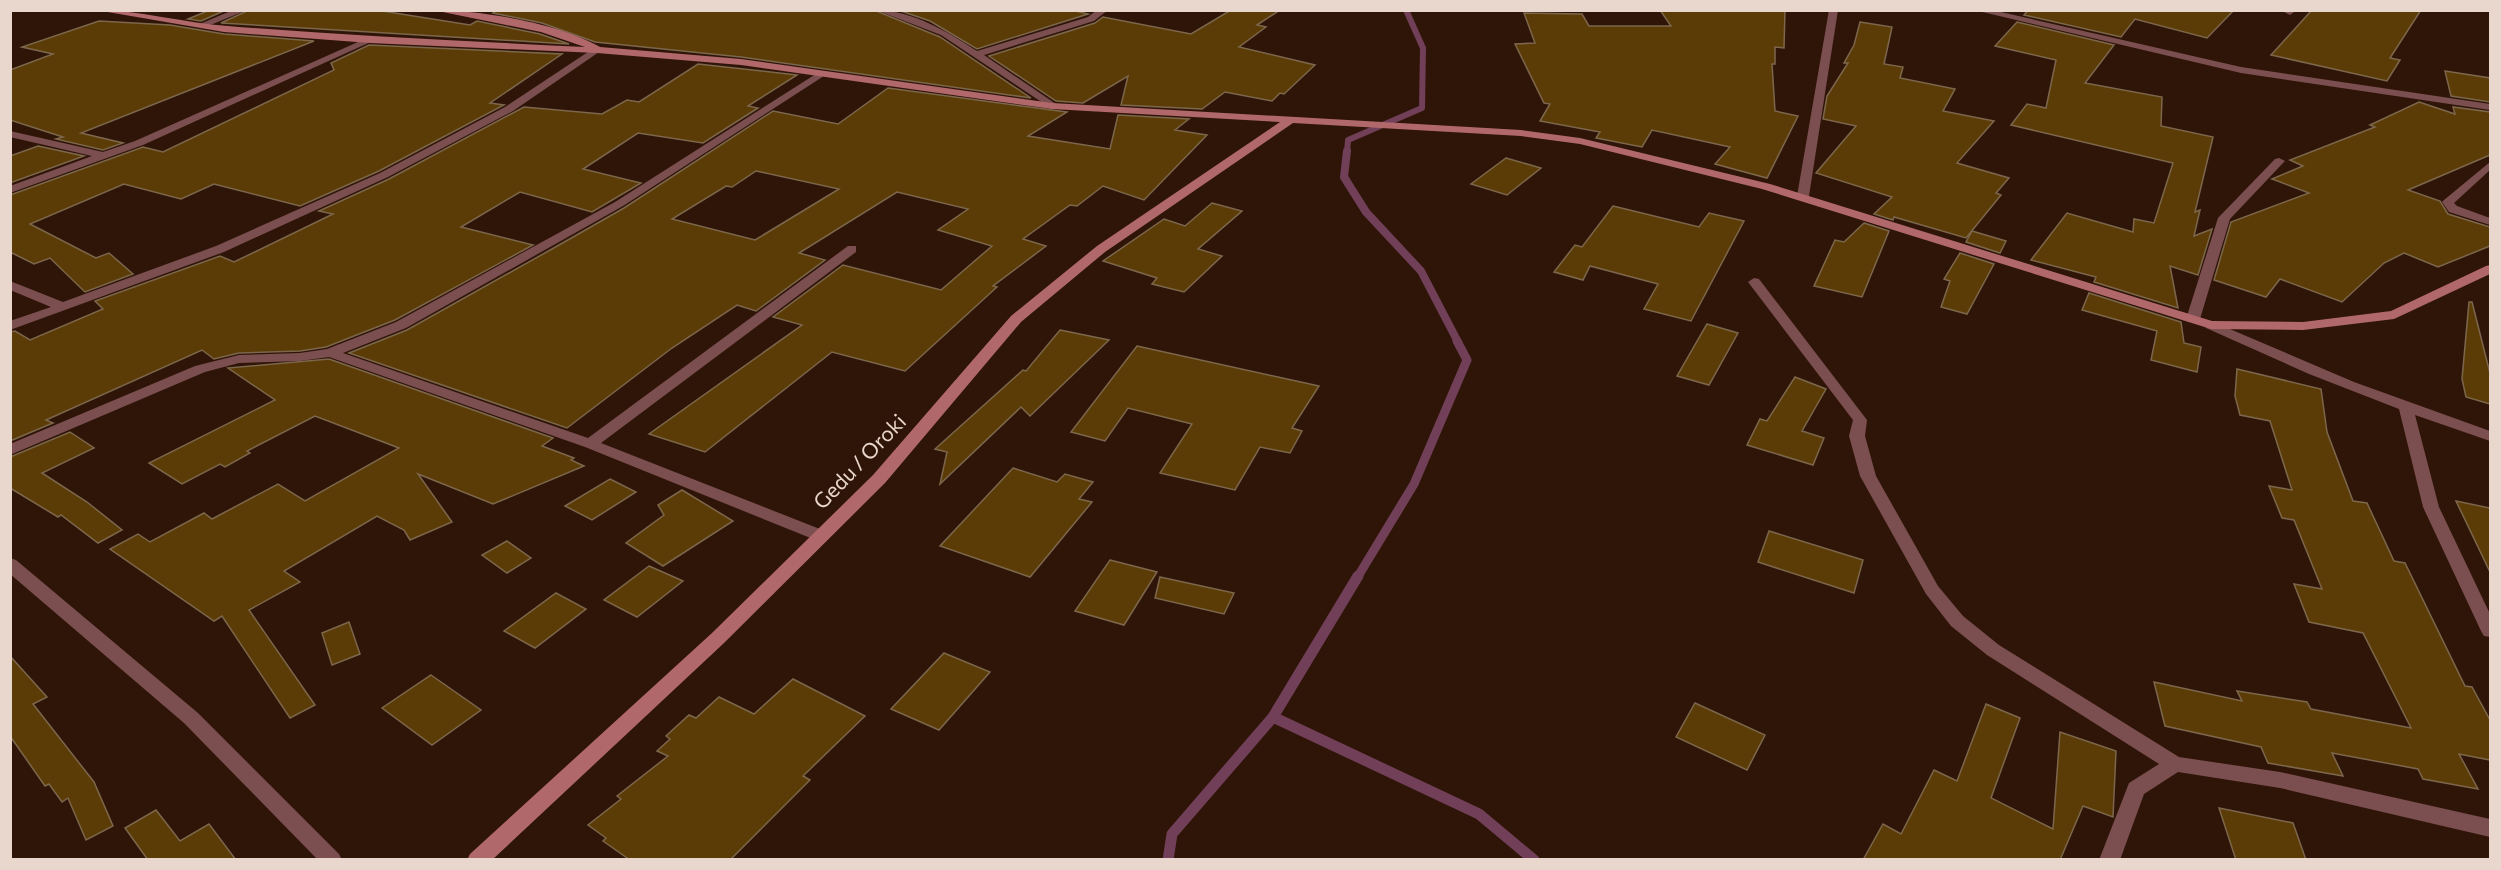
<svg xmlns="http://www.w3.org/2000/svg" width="2501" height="870" font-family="Commissioner,sans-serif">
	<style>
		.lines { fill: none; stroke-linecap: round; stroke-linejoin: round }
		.stream-far3 { stroke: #713f58; stroke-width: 6 }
		.stream-far2 { stroke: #713f58; stroke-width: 8 }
		.stream-far1 { stroke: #713f58; stroke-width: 9 }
		.stream { stroke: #713f58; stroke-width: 11 }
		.building { fill: #5c3c06; stroke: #7c674c; stroke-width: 1.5; fill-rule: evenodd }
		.street { fill: #7b4e4f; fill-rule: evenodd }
		.secondary { fill: #b1686b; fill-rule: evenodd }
		.labels { text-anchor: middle; stroke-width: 5; stroke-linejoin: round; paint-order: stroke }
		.street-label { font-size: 21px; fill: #e9d6cd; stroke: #2f1508 }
	</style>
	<rect width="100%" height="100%" fill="#2f1508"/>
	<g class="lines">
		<!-- stream-far3 -->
		<path class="stream-far3" d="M1347 153 1348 140 1422 108 1423 48 1406 10"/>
		<!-- stream-far2 -->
		<path class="stream-far2" d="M1347 151 1344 177 1366 212 1421 271 1458 342"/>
		<!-- stream-far1 -->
		<path class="stream-far1" d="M1357 578 1414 484 1467 360 1457 341"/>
		<!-- stream -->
		<g class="stream">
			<path d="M1273 717 1479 814 1534 860"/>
			<path d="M1168 860 1172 834 1273 717 1358 576"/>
		</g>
	</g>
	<!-- building -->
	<g class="building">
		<path d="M210 10H226L201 21 188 19Z"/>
		<path d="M249 10H376L470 25 477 21 540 34 569 44 221 23Z"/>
		<path d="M497 10H874L940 37 1031 98 741 57 595 42 542 23 493 13Z"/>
		<path d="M898 10H1072L1088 14 977 49 930 21Z"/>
		<path d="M1231 10H1280L1257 25 1266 27 1239 47 1315 65 1284 94 1280 93 1272 101 1225 92 1202 109 1121 105 1128 76 1083 103 1056 101 989 56 1095 23 1103 17 1191 34Z"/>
		<path d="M1660 10H1785L1784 48 1775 47V64H1772L1775 111 1798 116 1767 178 1715 164 1730 147 1652 130 1642 147 1596 138 1600 132 1540 121 1550 104 1544 103 1515 44 1535 43 1524 13 1582 14 1589 26H1671Z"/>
		<path d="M2028 10H2234L2207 38 2135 19 2121 37 2024 15Z"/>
		<path d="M2312 10H2421L2390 58 2400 60 2387 81 2271 55Z"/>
		<path d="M99 21 170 25 224 34 314 41 81 133 123 143 103 150 56 139 63 137 10 120V70L53 54 22 47Z"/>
		<path d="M1860 22 1892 27 1884 64 1903 67 1900 78 1955 89 1943 111 1994 121 1957 163 2009 178 1996 193 2001 195 1966 238 1894 217 1893 220 1874 214 1892 197 1816 173 1856 126 1823 119 1827 96 1848 63H1844L1854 45Z"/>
		<path d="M2017 22 2114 45 2085 83 2162 97 2161 126 2213 137 2195 212 2200 210 2194 236 2212 229 2198 275 2170 266 2178 308 2094 282 2096 277 2031 260 2067 213 2133 232 2134 219 2154 223 2173 163 2011 125 2027 104 2046 108 2056 60 1995 46Z"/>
		<path d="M369 45 562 54 490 103 504 105 379 171 300 206 214 184 181 199 124 184 30 224 96 258 109 253 133 274 85 292 50 258 34 264 10 252V195L143 147 163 152 334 70 331 63Z"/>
		<path d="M698 64 797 75 748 106 758 108 703 143 638 133 583 169 641 183 592 212 520 192 461 227 533 245 395 320 326 347 300 351 239 353 214 359 202 350 46 420 53 423 10 441V332L15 331 30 340 103 309 95 301 220 256 234 262 333 214 319 211 389 179 524 107 602 114 627 100 639 102Z"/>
		<path d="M2445 71 2490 78V102L2451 96Z"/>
		<path d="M888 88 1067 112 1028 136 1110 149 1118 115 1189 119 1175 130 1207 135 1144 200 1103 186 1077 206 1070 205 1023 239 1046 246 993 286 997 287 905 371 832 352 705 452 649 434 802 325 773 317 843 265 941 290 992 246 938 230 968 209 897 192 799 253 825 260 756 311 737 305 672 348 567 428 349 353 407 330 552 249 624 208 773 111 838 124ZM756 171 839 189 755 240 672 219 726 186 732 187Z"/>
		<path d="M2419 102 2455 114 2453 107 2490 112V155L2408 190 2440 201 2448 214 2490 227V246L2438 267 2404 253 2384 263 2342 302 2280 279 2266 297 2214 280 2231 222 2309 193 2272 179 2303 166 2290 160 2375 127 2370 125Z"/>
		<path d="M38 146 84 156 10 183V156Z"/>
		<path d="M1506 158 1541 168 1507 195 1471 184Z"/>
		<path d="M1212 203 1242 211 1198 249 1222 256 1184 292 1152 284 1157 278 1103 261 1164 219 1185 226Z"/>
		<path d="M1613 206 1699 227 1709 213 1744 221 1691 321 1644 309 1658 284 1590 266 1583 280 1554 272 1575 245 1582 247Z"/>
		<path d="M1864 223 1889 231 1862 297 1814 286 1835 240 1844 242Z"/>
		<path d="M1972 231 2006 241 2000 253 1966 242Z"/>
		<path d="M1960 253 1994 264 1967 314 1941 307 1950 281 1944 279Z"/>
		<path d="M2089 293 2181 322 2184 343 2201 347 2197 372 2151 360 2157 331 2082 310Z"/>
		<path d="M2469 302H2472L2490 373V404L2466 397 2462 379Z"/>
		<path d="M1707 324 1738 333 1709 385 1677 376Z"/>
		<path d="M1060 330 1109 340 1030 416 1021 407 940 484 947 452 935 449 1023 370 1026 371Z"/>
		<path d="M1137 346 1319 386 1292 428 1302 431 1290 453 1260 447 1235 490 1160 473 1192 424 1128 408 1105 441 1071 432Z"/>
		<path d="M329 359 553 438 542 446 574 458 571 460 584 466 493 504 418 474 452 522 410 540 404 530 377 516 284 571 300 582 249 610 315 705 290 718 222 616 214 621 110 549 138 534 150 542 204 513 212 519 278 484 305 501 399 448 315 416 247 451 250 453 225 467 220 464 182 484 149 463 275 400 228 368Z"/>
		<path d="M2237 369 2321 389 2327 432 2353 501 2367 503 2394 561 2405 563 2465 686 2472 687 2490 720V760L2459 754 2478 789 2423 779 2418 769 2332 753 2343 776 2268 763 2261 747 2165 726 2154 682 2242 701 2237 691 2307 702 2311 709 2411 728 2363 633 2309 622 2294 584 2322 589 2294 520 2282 518 2269 486 2292 490 2270 421 2240 415 2235 396Z"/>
		<path d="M1795 377 1826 389 1802 431 1824 438 1813 465 1747 445 1760 419 1767 421Z"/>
		<path d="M70 432 94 448 42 473 87 502 122 530 98 543 61 515 58 517 10 488V457Z"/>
		<path d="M1013 468 1057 482 1065 474 1093 482 1079 499 1092 502 1030 577 940 546Z"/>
		<path d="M610 479 636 492 592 520 565 506Z"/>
		<path d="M682 490 733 521 663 566 626 543 664 515 658 505Z"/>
		<path d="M2456 501 2490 508V572Z"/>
		<path d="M1769 531 1863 560 1854 593 1758 562Z"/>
		<path d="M507 541 531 558 507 573 482 555Z"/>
		<path d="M1110 560 1157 572 1124 625 1075 611Z"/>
		<path d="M649 566 683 581 637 617 604 600Z"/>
		<path d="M1160 577 1234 593 1224 614 1155 598Z"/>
		<path d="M556 593 586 609 535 648 504 631Z"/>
		<path d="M349 622 360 654 332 665 322 633Z"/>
		<path d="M944 653 990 672 939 730 891 709Z"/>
		<path d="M10 656 47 697 33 704 94 782 113 826 86 840 68 798 62 802 49 784 45 786 10 736Z"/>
		<path d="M431 675 481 710 432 745 382 708Z"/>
		<path d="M793 679 865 716 803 776 810 780 730 860H630L603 841 606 838 588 825 621 799 617 796 668 756 657 751 670 739 666 736 689 715 696 718 719 697 754 714Z"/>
		<path d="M1695 703 1765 735 1747 770 1676 737Z"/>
		<path d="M1986 704 2020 718 1991 798 2053 829 2060 732 2116 751 2113 817 2083 806 2060 860H1863L1883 824 1901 834 1934 770 1957 781Z"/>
		<path d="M2219 808 2293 823 2306 860H2236Z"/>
		<path d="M156 810 180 841 209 824 236 860H148L125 828Z"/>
	</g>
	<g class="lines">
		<!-- street -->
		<g class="street">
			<path d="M233 10H247L203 28 195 26Z"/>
			<path d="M876 10C912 10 948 32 977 51L1088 17 1097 10H1108L1094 21 984 55 1056 104 1057 106 1052 109 941 35Z"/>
			<path d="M1829 10H1838L1809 196 1803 199 1797 196Z"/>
			<path d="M1974 10H1992L2241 67 2490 104V110L2241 73Z"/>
			<path d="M2280 10H2293L2294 12 2290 15Z"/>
			<path d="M367 38 375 40 143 145 10 193V186L92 156 10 137V131L103 152 135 141Z"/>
			<path d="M594 48 602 50 513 111 388 177 224 252 10 330V321L51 307 10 290V281L63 302 216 246 380 173 505 107Z"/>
			<path d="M819 72 827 74 623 206 406 328 343 353 588 438 848 246H856V252L601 443 825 531 827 535 825 539H813L585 447 329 357 300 361 239 363 205 372 10 455V444L195 366 239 355 300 353 327 349 396 322 615 202Z"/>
			<path d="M2279 158 2285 161 2283 163 2230 219 2200 319 2198 322H2188L2186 319 2218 218 2275 159Z"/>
			<path d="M2490 162V170L2454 203 2457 206 2490 218V225L2449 212 2442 202 2444 200Z"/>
			<path d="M1754 278 1759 279 1867 420 1865 436 1876 476 1938 586 1963 616 1999 645 2179 757 2280 772 2490 819V837L2280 788 2178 772 2144 794 2120 860H2099L2129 783 2159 764 1987 655 1951 626 1926 594 1860 476 1849 436 1853 420 1748 282Z"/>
			<path d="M2211 321 2354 382 2490 431V441L2415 415 2439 507 2490 614V637L2484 636 2481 631 2423 507 2399 409 2309 374 2206 328 2204 325 2206 322Z"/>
			<path d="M10 558 16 560 198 713 339 854 342 860H318L184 723 10 574Z"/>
		</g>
		<!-- secondary -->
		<path class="secondary" d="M96 10C140 10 183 23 228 26 346 36 465 41 585 47L541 32 433 10C480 10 559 23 600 47L741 59 1052 103 1521 130 1580 138 1770 184 2212 321 2303 322 2391 311 2486 266 2490 265V274L2394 319 2303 330 2211 329 1762 189 1580 144 1521 136 1293 123 1105 252 1021 322 885 483 724 643 492 860H467L470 854 712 633 873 475 1011 316 1097 246 1280 122 1052 109 741 65 597 53 370 43 224 32Z"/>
	</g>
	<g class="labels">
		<!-- street labels -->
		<g class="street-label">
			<text transform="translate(860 462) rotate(-46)" y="7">Gedu / Oroki</text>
		</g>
	</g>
	<!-- border -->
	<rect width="2501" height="870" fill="none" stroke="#e9d6cd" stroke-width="24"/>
</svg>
